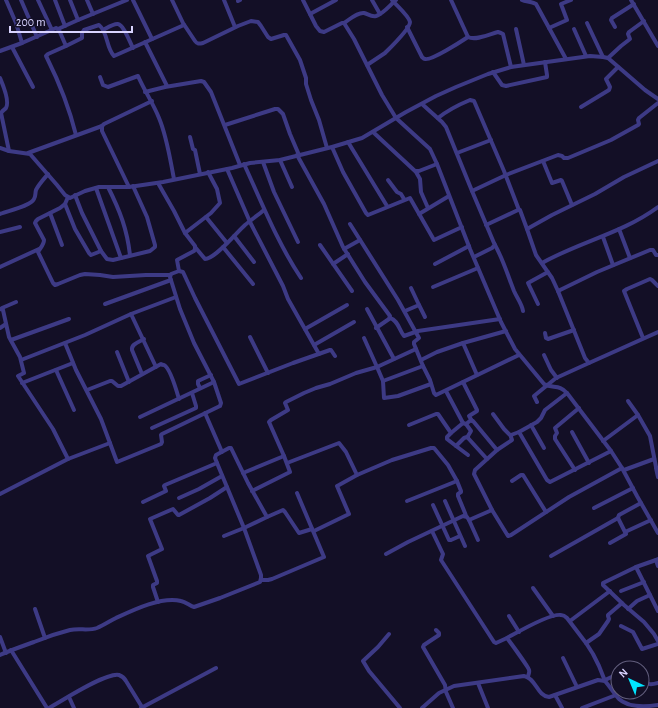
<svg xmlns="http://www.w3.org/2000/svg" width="658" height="708" font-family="'Alegreya Sans',sans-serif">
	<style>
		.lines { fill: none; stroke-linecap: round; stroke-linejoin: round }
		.minor { stroke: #3d3a85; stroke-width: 4 }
	</style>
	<rect width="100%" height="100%" fill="#130f26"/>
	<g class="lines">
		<!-- minor -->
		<g class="minor">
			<path d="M6 0 16 23 22 43 56 28 59 30 66 46 82 38V33L84 30 99 25C108 32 106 48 114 56L184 25"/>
			<path d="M21 0 37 37"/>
			<path d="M38 0 52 30"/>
			<path d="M55 0 65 26"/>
			<path d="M70 0 78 20"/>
			<path d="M87 0 93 14"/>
			<path d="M133 0 152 39"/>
			<path d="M172 0 183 23 195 41C197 44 199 44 203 43L238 26 251 21 258 22 261 26 268 37 271 39 284 35H286L300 60 306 78V84L311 100 319 120 327 148"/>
			<path d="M224 0 235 27"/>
			<path d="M303 0 316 26 320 31 324 32 342 23H344L354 39 382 95 396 118 430 149 437 164 470 249 501 322 515 349 544 384C553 389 559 384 567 393L611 451 622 468 637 496 658 533"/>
			<path d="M372 0 380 14"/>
			<path d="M451 0 468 37C476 41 490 34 498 32L501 33 503 34 511 67"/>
			<path d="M522 0C526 2 531 1 536 4L566 59"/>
			<path d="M631 0 658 46"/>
			<path d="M238 1 240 0"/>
			<path d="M310 14 336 0"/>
			<path d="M344 23C349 20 357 12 364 13 368 14 371 17 376 16 383 14 390 5 396 0"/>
			<path d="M587 23 603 57"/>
			<path d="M407 27 422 57C423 58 424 59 425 59 431 61 462 41 468 37"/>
			<path d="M615 27 611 20 612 18 634 4"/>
			<path d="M549 28 567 20 561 4 571 0"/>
			<path d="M58 29 78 20 127 0"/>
			<path d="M516 29 524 65"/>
			<path d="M574 29 586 56"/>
			<path d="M103 30C107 28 114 23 118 24 124 25 130 43 133 48"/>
			<path d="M145 42 167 86"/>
			<path d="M66 46 48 54 46 56 47 58C60 84 69 107 76 135"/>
			<path d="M12 47 33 87"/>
			<path d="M0 51 22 43"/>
			<path d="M608 58 621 46 630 39 628 34 629 32 644 21"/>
			<path d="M367 65C373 61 379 57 385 53 390 48 410 29 410 22 409 16 396 5 392 0"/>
			<path d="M493 72 502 85 506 86 547 77V75L545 62"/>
			<path d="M100 77 103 85 108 87 138 76C144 90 153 103 159 118 167 137 170 159 174 179"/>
			<path d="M0 78C3 85 10 101 6 108 4 110 2 111 1 113L9 151"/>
			<path d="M145 92 165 87 201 81 204 82 211 92 240 165"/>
			<path d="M422 104 442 122 446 127 472 191 494 243 495 245 492 248 474 257"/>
			<path d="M581 107 609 90 610 87 606 79 618 67"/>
			<path d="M438 118C448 110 458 105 470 100L474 101 504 171 519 210"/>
			<path d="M225 125 275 109H278L283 114 290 134 299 155"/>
			<path d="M373 132 415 171H419L437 164"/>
			<path d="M190 137 193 149 195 150 200 174"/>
			<path d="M348 142 387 206"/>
			<path d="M332 147 343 172 366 213 368 215 410 198 434 240 462 227"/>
			<path d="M0 148 9 151 30 154 57 185 65 195 70 198 85 191 99 187H129L163 182 232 168 250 163 280 160 332 147 362 138 406 112 436 96 456 87 488 74 511 67 590 56 603 57 608 58 645 90 658 99"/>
			<path d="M28 153 102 126"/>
			<path d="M457 153 491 140"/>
			<path d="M297 155 324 204 343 247 365 282 390 316 389 319 376 328"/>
			<path d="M280 160 292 187"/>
			<path d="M543 161 552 183 561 180 562 181 572 205"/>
			<path d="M263 162 274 192 298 242"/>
			<path d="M244 164C262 203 277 242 301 278"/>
			<path d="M227 169 250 222 283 286 288 299 319 354"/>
			<path d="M416 172 420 179 421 192 428 208"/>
			<path d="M388 180 397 192 401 194 404 199"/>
			<path d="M108 187C120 211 127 229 130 255"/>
			<path d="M129 187 102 131V126L104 124 152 101"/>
			<path d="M96 188 121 258"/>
			<path d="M472 191 506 175 558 155 562 156 564 158H568L611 140 638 125 639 124 638 120 639 118 658 103"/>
			<path d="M75 195 82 213 101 251 107 259 113 260 150 251 155 247V245L147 217 133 186"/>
			<path d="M68 197 65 204 60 208 38 219 36 221 35 223 44 240C44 245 40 248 38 252L53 283 55 285 58 284 80 275 85 274 100 275 113 277 146 275H170"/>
			<path d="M65 204 75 229 89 253 91 255 101 251"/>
			<path d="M50 213 62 245"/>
			<path d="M0 214C7 211 31 206 34 199 36 196 35 193 36 190 39 184 44 179 48 174"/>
			<path d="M419 214 449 196"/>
			<path d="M206 217 227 243"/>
			<path d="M350 224 398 300 419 338 414 342V344L423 366 383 381"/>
			<path d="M486 225 518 210H520L527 229 536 255 552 278 558 291 585 358 589 363 556 378 534 396 537 402"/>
			<path d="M527 229 552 215 595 194 624 177 658 161"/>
			<path d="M619 229 630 258"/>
			<path d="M0 232 20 227"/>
			<path d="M185 233 211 213 220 203 217 189 208 172"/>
			<path d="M234 236 254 262"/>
			<path d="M603 237 613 265"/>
			<path d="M320 245 352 291"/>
			<path d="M495 245C503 259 508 276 514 291 517 298 522 304 523 311"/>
			<path d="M195 247 205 259C215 259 236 233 245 225 251 220 258 215 264 210"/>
			<path d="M223 247 253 284"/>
			<path d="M344 249 360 240"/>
			<path d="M542 263C579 242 623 233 658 207"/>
			<path d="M333 264 348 254"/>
			<path d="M435 264 469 246"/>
			<path d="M0 267 39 249"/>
			<path d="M179 271 183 272 195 298 239 384 293 363 330 350H331L335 356"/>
			<path d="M433 287 478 268"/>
			<path d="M558 291 597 272 650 250H653L656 255H658"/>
			<path d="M105 304 171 280"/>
			<path d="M538 304 528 283 548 272"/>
			<path d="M419 305 425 317"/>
			<path d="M2 308 16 302"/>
			<path d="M0 309 3 310 9 337 20 357 24 373 18 376 53 429 68 459"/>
			<path d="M367 309 394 359"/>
			<path d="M405 311 419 305 411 288"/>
			<path d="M131 314 156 367"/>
			<path d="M390 318C398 320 399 330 404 336L418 331 500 319"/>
			<path d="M0 328 6 324"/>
			<path d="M305 329 347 305"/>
			<path d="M545 333 546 338 548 339 574 330"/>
			<path d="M250 337 268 373"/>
			<path d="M364 338 377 367 416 349"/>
			<path d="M643 338 624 291 627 289 650 279 652 280 658 286"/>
			<path d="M11 340 69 319"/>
			<path d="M65 343 76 370 101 419 117 462 161 444 162 442 161 435 162 434 220 406 221 403 214 382 194 343 180 309 170 277 171 274 179 271 177 260 194 251 195 249V246L185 233 174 211 158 183"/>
			<path d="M463 343 506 331"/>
			<path d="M314 345 354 322"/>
			<path d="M117 352 129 382"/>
			<path d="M544 355 551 370 557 378"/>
			<path d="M21 360 85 335 131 314 176 297"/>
			<path d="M421 360 437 352 463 343 477 375"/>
			<path d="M589 363 658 332"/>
			<path d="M423 366 430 380 434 393 436 395 519 355"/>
			<path d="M56 370 74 410"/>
			<path d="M142 374 132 350C131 344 139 342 144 339"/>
			<path d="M463 382 477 410V411L469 416 472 421"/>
			<path d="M22 383 73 363"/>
			<path d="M200 388 198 384V381L211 375"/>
			<path d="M87 390 110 381H112L118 386H121L161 364C162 365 163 365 164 365 170 368 177 392 179 399"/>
			<path d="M446 391 463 423 466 424 471 420 473 421 497 450 496 451 475 470 474 474 492 510 508 536 511 535 569 497 622 468"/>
			<path d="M567 393 545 410 541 418 537 422 519 432 547 480 550 482 552 481 611 451"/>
			<path d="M205 413 222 452"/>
			<path d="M493 414 504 429 511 436"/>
			<path d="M638 415 650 436 656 467 658 469"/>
			<path d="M140 417 214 382"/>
			<path d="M466 424 471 431 468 436V438L487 459"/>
			<path d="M409 425 436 414H438L451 433 447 437V439L456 446"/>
			<path d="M531 425 544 448"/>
			<path d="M152 428 196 408V406L192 393"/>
			<path d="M572 432 589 463"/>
			<path d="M451 433 463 423"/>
			<path d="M467 437 464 438 456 446 468 455"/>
			<path d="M603 441 638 415 628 401"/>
			<path d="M497 450 512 440 511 437V435L519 432"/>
			<path d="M287 463 339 443 346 452 357 475 392 460 431 448H434L448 465 457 481 407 501"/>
			<path d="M656 468 658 477"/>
			<path d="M575 470 555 439V436L557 433 555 428 579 408"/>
			<path d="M624 470 654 459"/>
			<path d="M243 473 284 456"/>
			<path d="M457 481 461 491V492L458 494V496L465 513 466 516"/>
			<path d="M512 481 521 475H523L546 512"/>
			<path d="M252 491 290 472 284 456 269 422 271 420 288 410 285 403 286 402 304 393 316 388 330 384 356 373 377 367 383 381 384 398 398 396 431 384"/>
			<path d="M0 494 68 459 110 443"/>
			<path d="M179 498 199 489 222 476"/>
			<path d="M445 501 465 546"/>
			<path d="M143 502 166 491 164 486 165 485 217 463 215 458 216 455 229 448H231L248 483 267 517 244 528 224 536"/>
			<path d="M433 505 449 540H451L460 536"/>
			<path d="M594 508 633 488"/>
			<path d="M267 517 283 510 285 512 299 533 312 529"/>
			<path d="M469 520 478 540"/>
			<path d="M314 531 349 514 337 486 339 485 357 475"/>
			<path d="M432 531 443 554 441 560 494 642 496 643 507 638C510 642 529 668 529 670 530 672 528 675 528 677"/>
			<path d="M625 532 651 520"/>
			<path d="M610 543 626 534 618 518 619 515 641 503"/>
			<path d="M386 554 408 542 463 516 467 517 469 520 492 510"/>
			<path d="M551 556 618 518"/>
			<path d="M658 559 656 560 658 566"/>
			<path d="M636 567 656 560"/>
			<path d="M261 580H268L272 579 324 557 297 493"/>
			<path d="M533 588 553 616"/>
			<path d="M621 591 644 582"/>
			<path d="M158 602 153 587V585L157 583V581L148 556 162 549 150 519 173 509 178 515H179L210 498 227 487"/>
			<path d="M35 609 45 638"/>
			<path d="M628 609 637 601 650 595"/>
			<path d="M658 611 636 567 603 583V585L624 605 644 622 654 634 658 641"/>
			<path d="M509 616 519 632"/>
			<path d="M570 621 610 591"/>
			<path d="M621 626 633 632 642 649 658 644"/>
			<path d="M436 630 439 633V635L424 645 423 647 445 685 446 692 453 708"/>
			<path d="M389 634 378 647 363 661 369 671 400 708"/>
			<path d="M0 637 6 653"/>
			<path d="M507 638C518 632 550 613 561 615 564 615 565 616 567 618L586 643 593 654 599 666 605 681"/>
			<path d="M586 643 599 634 608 621 609 619 608 616V615L622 603"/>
			<path d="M11 650 47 708"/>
			<path d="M0 655C11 650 23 646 34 642 46 637 58 633 70 630 79 628 89 631 97 628 104 625 110 621 116 618 133 610 162 596 181 601 186 602 190 606 194 607L220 598 260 582 261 578V575L244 528 217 463"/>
			<path d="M563 658 577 687"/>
			<path d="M630 668 634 666 637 668"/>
			<path d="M642 675C648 684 647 686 658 683"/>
			<path d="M605 680 618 674"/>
			<path d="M478 683 488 708"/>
			<path d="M555 695 562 708"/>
			<path d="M69 697 74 708"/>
			<path d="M49 708C62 701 106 672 119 675 122 676 125 679 126 681L142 707"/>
			<path d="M141 708 216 668"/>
			<path d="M422 708 439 693 454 686 524 676C536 678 537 696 549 697L598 680 605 681C610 687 614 693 619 699 629 708 645 707 658 705"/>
			<path d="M582 708 616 695"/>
		</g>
	</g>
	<!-- north arrow -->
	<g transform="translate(630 680) rotate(316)"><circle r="19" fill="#130f26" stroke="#625e7d"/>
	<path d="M0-3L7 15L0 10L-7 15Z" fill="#00e5ff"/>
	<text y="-6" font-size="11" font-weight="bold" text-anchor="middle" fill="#d9d4ff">N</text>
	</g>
	<!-- scale -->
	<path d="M10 26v6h122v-6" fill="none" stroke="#d9d4ff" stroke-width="2"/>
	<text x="16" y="26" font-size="12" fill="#d9d4ff" stroke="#130f26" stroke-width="3" paint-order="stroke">200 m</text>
</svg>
